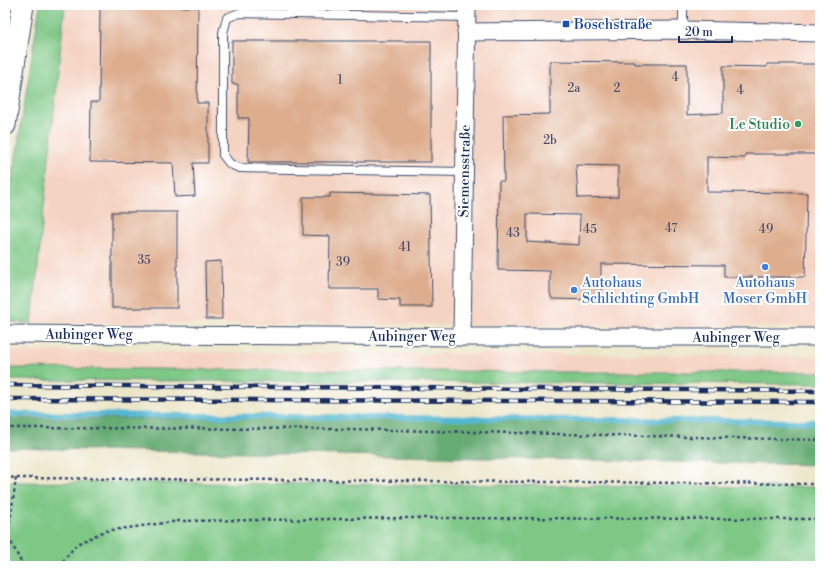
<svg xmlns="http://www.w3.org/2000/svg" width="825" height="571" font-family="'Libre Bodoni',serif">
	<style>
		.built { fill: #f5d3c2 }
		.green { fill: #7ec886; stroke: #4c7c72 }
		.forest { fill: #66ac73; stroke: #406e68 }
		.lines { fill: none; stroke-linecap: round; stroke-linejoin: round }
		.stream { stroke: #52b7d1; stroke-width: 5.5 }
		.building { fill: #dead8e; fill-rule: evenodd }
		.service-casing { stroke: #3a4a6e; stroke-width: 10 }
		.minor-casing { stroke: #3a4a6e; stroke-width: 19 }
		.tertiary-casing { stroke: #3a4a6e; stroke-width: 23 }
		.path { stroke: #3a4a6e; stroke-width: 2.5; stroke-dasharray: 3 3; stroke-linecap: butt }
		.service { stroke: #fff; stroke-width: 8 }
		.minor { stroke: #fff; stroke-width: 17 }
		.tertiary { stroke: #fff; stroke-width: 21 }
		.rail-casing { stroke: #1b2f5e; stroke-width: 4.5 }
		.rail { stroke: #fff; stroke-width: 3; stroke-dasharray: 9; stroke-linecap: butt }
		.transit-dot { fill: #1a4fb4; stroke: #fff; stroke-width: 1.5 }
		.leisure-dot { fill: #2e9e5b; stroke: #fff; stroke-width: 1.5 }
		.shop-dot { fill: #3f7fe0; stroke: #fff; stroke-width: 1.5 }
		.labels { text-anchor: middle; stroke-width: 4; stroke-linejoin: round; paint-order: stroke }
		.number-label { font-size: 12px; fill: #4c4e6a }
		.transit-label { font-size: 14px; fill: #164399; stroke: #fff; text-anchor: start }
		.leisure-label { font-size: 14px; fill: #27864d; stroke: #fff; text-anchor: end }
		.street-label { font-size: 14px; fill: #1b2f5e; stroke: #fff }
		.shop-label { font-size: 14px; fill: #366cbe; stroke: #fff; text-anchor: start }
	</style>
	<rect width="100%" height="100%" fill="#fff"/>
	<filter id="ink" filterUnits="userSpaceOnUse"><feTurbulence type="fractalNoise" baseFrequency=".025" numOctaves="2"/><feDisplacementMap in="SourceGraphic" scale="8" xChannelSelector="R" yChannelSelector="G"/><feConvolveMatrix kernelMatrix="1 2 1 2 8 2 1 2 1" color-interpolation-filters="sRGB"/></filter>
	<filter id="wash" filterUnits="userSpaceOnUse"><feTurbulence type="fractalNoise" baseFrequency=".012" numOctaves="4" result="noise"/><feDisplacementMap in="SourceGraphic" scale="16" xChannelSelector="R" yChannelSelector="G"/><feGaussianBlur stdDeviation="0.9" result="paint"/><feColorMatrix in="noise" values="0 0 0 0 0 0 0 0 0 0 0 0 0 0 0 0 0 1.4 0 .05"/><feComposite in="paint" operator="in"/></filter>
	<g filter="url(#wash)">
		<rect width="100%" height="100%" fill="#ece6c9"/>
		<!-- built -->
		<g class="built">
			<path d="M65 5H820V327L32 323Z"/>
			<path d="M5 351 820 356V372H575L6 368Z"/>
		</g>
		<!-- green -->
		<g class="green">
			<path d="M40 5H65L32 323 5 322V226Z"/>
			<path d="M5 365 6 368 575 372H820V384L5 380Z"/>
			<path d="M5 482 820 487V566H5Z"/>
		</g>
		<!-- forest -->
		<path class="forest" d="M5 418 820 420V465L5 448Z"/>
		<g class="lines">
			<!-- stream -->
			<path class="stream" d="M5 414 820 422"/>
		</g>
		<g id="blocks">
			<!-- building -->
			<g class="building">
				<path d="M100 6 198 7 197 103H208V163H193L195 196 175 197 173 163 90 162 91 102H99Z"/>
				<path d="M232 41H431V162H248L249 118H238V84H232Z"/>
				<path d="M550 61 635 62V64H687V115L723 113V66L767 67V64H820V154H745V158L707 157V192L807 193 805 277H724V265L601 264V294L598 300 552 299 550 293V271L498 270 499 181H504L503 115 550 114ZM576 165 618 166V197L578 198ZM527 214 580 215 579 245 527 242Z"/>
				<path d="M330 193 430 195 432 307H400V300L378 299V289H329L330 236 303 235V197H330Z"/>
				<rect x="112" y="212" width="65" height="96"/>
				<path d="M221 261 222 319H206L205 262Z"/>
			</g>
		</g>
	</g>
	<g filter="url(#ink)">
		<use href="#blocks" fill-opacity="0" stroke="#3a4a6e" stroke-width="1"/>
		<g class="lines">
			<defs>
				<g id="service">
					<path d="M683 30V7"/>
					<path d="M464 172 240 168 230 164 223 155V33L227 18 239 13 467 17"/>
				</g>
				<g id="minor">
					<path d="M466 32 683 30 820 33"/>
					<path d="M5 334 462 337H820"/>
					<path d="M462 337 467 5"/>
				</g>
				<path id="tertiary" d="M5 125 23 5"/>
			</defs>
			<!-- service casing -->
			<use href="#service" class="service-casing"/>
			<!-- minor casing -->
			<use href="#minor" class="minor-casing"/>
			<!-- tertiary casing -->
			<use href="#tertiary" class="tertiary-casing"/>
			<!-- path -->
			<g class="path">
				<path d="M5 428 347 429 820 440"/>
				<path d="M5 477 16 478 820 484"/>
				<path d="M16 478 8 536 23 566"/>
				<path d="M59 566 77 544 105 531 179 521 413 518 820 519"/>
			</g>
			<!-- service -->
			<use href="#service" class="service"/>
			<!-- minor -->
			<use href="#minor" class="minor"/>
			<!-- tertiary -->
			<use href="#tertiary" class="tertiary"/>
			<defs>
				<g id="rail">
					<path d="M5 385 820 391"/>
					<path d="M5 399 820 402"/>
				</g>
			</defs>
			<!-- rail casing -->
			<use href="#rail" class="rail-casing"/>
			<!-- rail -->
			<use href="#rail" class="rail"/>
		</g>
	</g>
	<!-- markers -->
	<rect class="transit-dot" x="562" y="20" width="8" height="8" rx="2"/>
	<circle class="leisure-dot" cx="798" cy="124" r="4"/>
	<g class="shop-dot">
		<circle cx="765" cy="267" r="4"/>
		<circle cx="574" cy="290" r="4"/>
	</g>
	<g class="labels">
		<!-- number labels -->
		<g class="number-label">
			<text x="675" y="81">4</text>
			<text x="340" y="84">1</text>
			<text x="574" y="92">2a</text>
			<text x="617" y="92">2</text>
			<text x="740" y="94">4</text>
			<text x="550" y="144">2b</text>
			<text x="671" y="232">47</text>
			<text x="590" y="233">45</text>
			<text x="766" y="233">49</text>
			<text x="513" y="237">43</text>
			<text x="405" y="251">41</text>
			<text x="144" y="264">35</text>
			<text x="343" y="266">39</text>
		</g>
		<!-- transit labels -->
		<g class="transit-label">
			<text x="574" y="29">Boschstraße</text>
		</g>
		<!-- leisure labels -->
		<g class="leisure-label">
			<text x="790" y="129">Le Studio</text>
		</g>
		<!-- street labels -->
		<g class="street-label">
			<text transform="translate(464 171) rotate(-89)" y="5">Siemensstraße</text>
			<text x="89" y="339">Aubinger Weg</text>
			<text x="412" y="341">Aubinger Weg</text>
			<text x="736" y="342">Aubinger Weg</text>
		</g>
		<!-- shop labels -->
		<g class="shop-label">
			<text x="582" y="287">Autohaus<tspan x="582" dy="16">Schlichting GmbH</tspan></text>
			<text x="765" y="287" text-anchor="middle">Autohaus<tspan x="765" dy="16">Moser GmbH</tspan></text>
		</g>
	</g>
	<!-- margin -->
	<rect width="825" height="571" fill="none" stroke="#fff" stroke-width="20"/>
	<!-- scale -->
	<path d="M679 36v6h53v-6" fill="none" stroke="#1b2f5e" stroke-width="2"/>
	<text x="685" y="36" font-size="12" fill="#1b2f5e" stroke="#ffffff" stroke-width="3" paint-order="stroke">20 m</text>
</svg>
